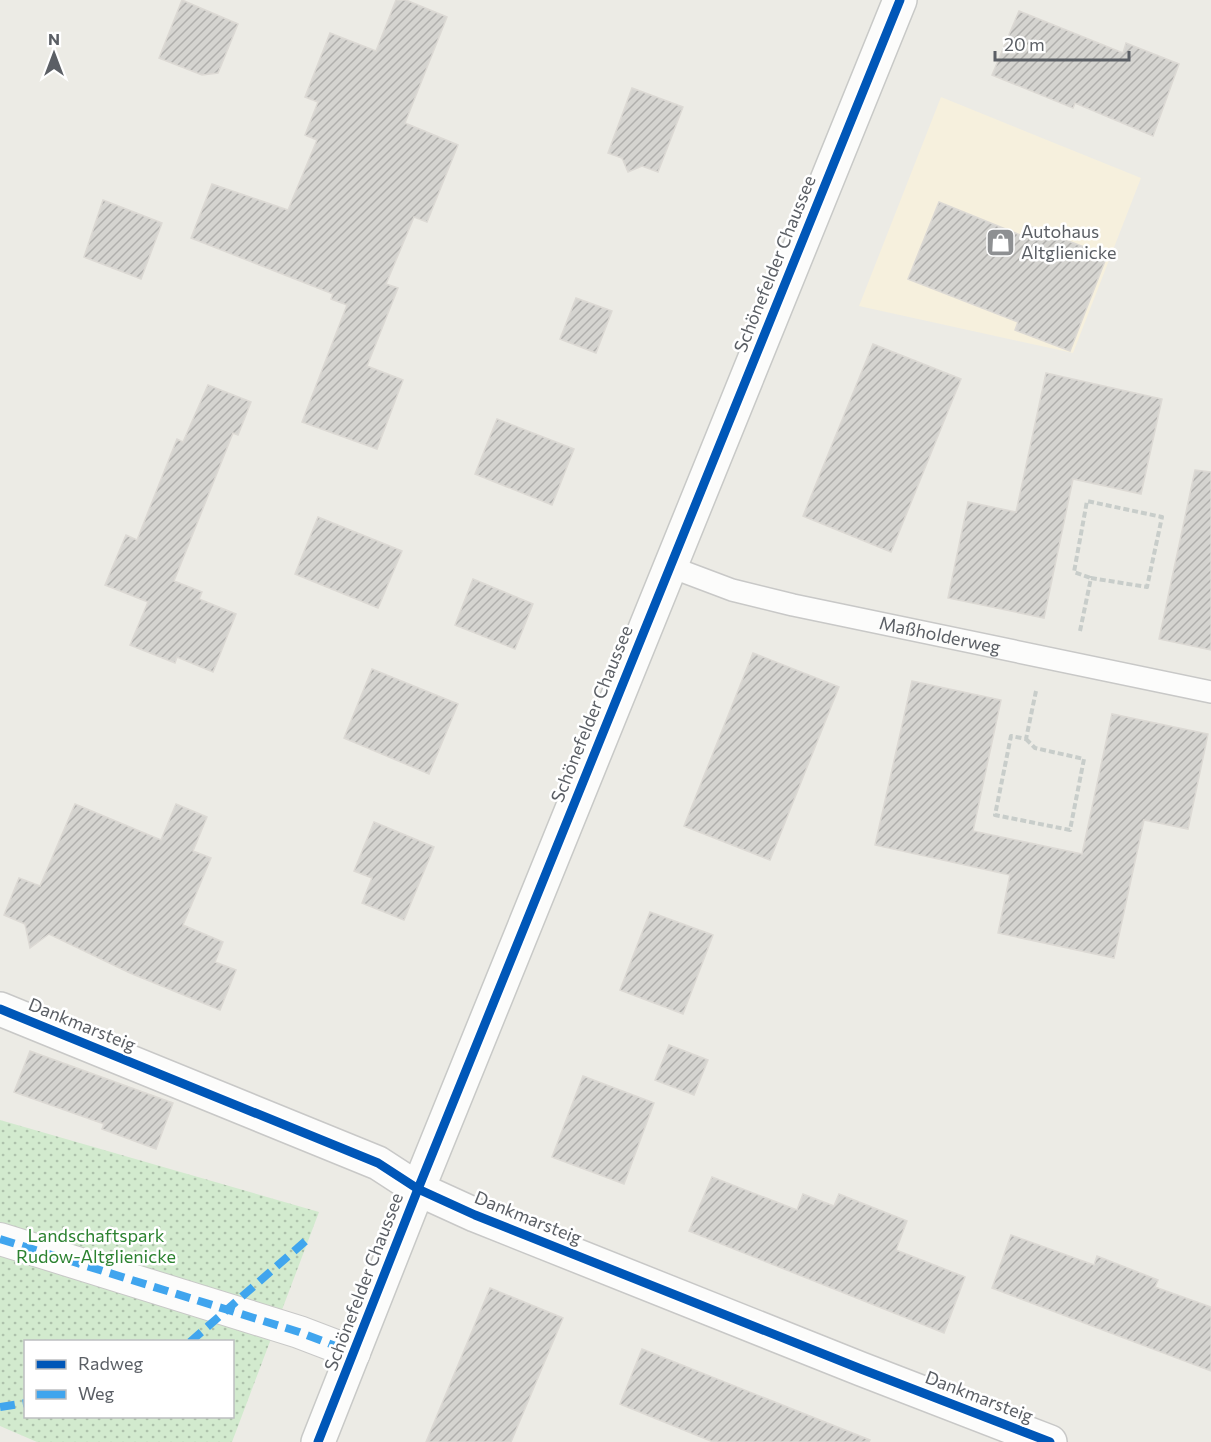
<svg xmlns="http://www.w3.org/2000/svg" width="1211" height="1442" font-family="Commissioner,sans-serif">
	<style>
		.commercial { fill: #f6f0dd }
		.park { fill: url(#park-dots); fill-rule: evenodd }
		.building { fill: url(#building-hatch); stroke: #dcd9d4; stroke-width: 1.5 }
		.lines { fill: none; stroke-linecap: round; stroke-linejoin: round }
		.service-casing { stroke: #c8c8c7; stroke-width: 24 }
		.pedestrian-casing { stroke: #c8c8c7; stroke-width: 34 }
		.minor-casing { stroke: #c8c8c7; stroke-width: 36 }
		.secondary-casing { stroke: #c8c9c7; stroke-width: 36 }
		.path { stroke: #c8cdca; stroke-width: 4; stroke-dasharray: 6 3; stroke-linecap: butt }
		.service { stroke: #fcfcfb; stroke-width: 21 }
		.pedestrian { stroke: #fcfcfb; stroke-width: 32 }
		.minor { stroke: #fcfcfb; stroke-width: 33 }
		.secondary { stroke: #fcfcfb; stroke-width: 33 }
		.quiet { stroke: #40a5ee; stroke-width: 8; stroke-dasharray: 15 8; stroke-linecap: butt }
		.cycleway-casing { stroke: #fff; stroke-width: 13 }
		.cycleway { stroke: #0057b8; stroke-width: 9 }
		.labels { text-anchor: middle; stroke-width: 5; stroke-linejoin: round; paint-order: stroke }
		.poi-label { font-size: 18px; fill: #5b5f65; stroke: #fff; text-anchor: start }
		.street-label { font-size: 18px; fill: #5b5f65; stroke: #fff }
		.park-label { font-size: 18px; fill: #2c8230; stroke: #fff }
	</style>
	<defs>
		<pattern id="park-dots" width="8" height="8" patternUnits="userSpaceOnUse" patternTransform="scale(1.5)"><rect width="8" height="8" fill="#d2eace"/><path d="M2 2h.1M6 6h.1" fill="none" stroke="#adc1ab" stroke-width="1.8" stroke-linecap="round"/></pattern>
		<pattern id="building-hatch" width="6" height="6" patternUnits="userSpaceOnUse" patternTransform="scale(1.5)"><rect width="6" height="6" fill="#d5d4d0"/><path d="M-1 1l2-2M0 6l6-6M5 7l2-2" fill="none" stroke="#b0afac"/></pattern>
	</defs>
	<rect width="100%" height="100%" fill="#ecebe5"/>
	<!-- commercial -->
	<path class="commercial" d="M941 97 1141 178 1073 353 859 306Z"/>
	<!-- park -->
	<path class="park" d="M0 1120 319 1212 232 1442H37L0 1426ZM26 1342H232V1416H26Z"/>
	<!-- building -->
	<g class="building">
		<path d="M182 0 238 24 218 73 202 75 159 58Z"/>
		<path d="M396 0H406L447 17 405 123 458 145 427 222 414 217 386 284 398 288 367 366 403 380 377 449 302 422 347 305 331 299 333 294 191 238 212 184 288 210 317 140 305 135 318 102 305 97 330 33 376 51Z"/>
		<path d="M1019 11 1123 53 1126 43 1179 64 1153 136 1075 103 1073 108 992 75Z"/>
		<path d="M632 88 683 107 658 172 642 166 628 172 622 158 608 153Z"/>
		<path d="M103 200 162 223 141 279 84 257Z"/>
		<path d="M939 202 1025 237 1029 226 1084 247 1082 252 1105 261 1070 351 1015 330 1018 322 908 279Z"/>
		<path d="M576 298 612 311 596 353 560 339Z"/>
		<path d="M873 344 961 379 891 552 803 516Z"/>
		<path d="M1046 373 1162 399 1141 494 1073 479 1044 618 948 598 968 502 1016 512Z"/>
		<path d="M208 385 251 402 238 435 233 433 174 581 202 592 199 599 236 614 213 672 177 657 175 663 130 645 148 602 105 585 126 535 137 540 177 439 183 442Z"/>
		<path d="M497 419 574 449 552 505 475 474Z"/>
		<path d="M1195 470 1211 472V650L1159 639Z"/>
		<path d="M318 517 402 551 378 608 295 574Z"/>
		<path d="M473 579 533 604 515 649 455 625Z"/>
		<path d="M753 653 839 687 770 860 684 826Z"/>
		<path d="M372 669 458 704 429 774 344 738Z"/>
		<path d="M912 681 1001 700 973 831 1082 854 1112 714 1208 734 1188 829 1144 820 1114 958 998 933 1010 875 875 845Z"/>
		<path d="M75 804 161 840 176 804 207 817 193 851 211 858 183 925 223 942 215 962 236 970 220 1010 130 973 49 934 30 948 25 924 4 915 19 878 40 886Z"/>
		<path d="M374 822 434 847 404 920 362 903 372 878 354 871Z"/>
		<path d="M650 912 713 935 683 1014 620 990Z"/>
		<path d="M669 1045 708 1060 694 1095 655 1080Z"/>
		<path d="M30 1051 173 1103 156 1149 102 1129 104 1124 14 1092Z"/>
		<path d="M583 1076 654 1103 624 1184 552 1157Z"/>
		<path d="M712 1177 797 1210 803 1194 834 1206 839 1194 907 1221 896 1250 965 1277 944 1333 689 1231Z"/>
		<path d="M1011 1235 1094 1265 1097 1256 1158 1280 1155 1287 1211 1307V1371L992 1288Z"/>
		<path d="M490 1288 563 1318 511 1442H426Z"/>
		<path d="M642 1349 870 1440 869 1442H713L620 1404Z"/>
	</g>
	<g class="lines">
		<defs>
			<g id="service">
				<path id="s1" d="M671 567 732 590 793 605 1211 692"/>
			</g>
			<path id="pedestrian" d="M0 1239 299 1332 354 1353"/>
			<path id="minor" d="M0 1009 378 1163 418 1189 475 1215 861 1369 1050 1442"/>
			<path id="secondary" d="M318 1442 418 1189 900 0"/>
		</defs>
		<!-- service casing -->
		<use href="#service" class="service-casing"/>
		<!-- pedestrian casing -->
		<use href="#pedestrian" class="pedestrian-casing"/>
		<!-- minor casing -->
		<use href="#minor" class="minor-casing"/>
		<!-- secondary casing -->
		<use href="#secondary" class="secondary-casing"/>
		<!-- path -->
		<g class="path">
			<path d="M1080 631 1091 578 1147 587 1162 517 1087 501 1074 572 1091 578"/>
			<path d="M1026 739 1035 748 1084 759 1070 830 995 815 1011 736 1026 739 1036 691"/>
		</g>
		<!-- service -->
		<use href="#service" class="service"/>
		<!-- pedestrian -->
		<use href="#pedestrian" class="pedestrian"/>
		<!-- minor -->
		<use href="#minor" class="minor"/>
		<!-- secondary -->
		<use href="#secondary" class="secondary"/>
		<!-- quiet -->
		<g class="quiet">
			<path d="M0 1239 299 1332 354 1353"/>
			<path d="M190 1342 309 1238"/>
			<path d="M0 1407 26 1403"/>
		</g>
		<defs>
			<g id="cycleway">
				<path d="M0 1009 378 1163 418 1189 475 1215 861 1369 1050 1442"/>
				<path d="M318 1442 418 1189 900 0"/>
			</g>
		</defs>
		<!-- cycleway casing -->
		<use href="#cycleway" class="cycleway-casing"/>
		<!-- cycleway -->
		<use href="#cycleway" class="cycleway"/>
	</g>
	<!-- icons -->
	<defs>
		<symbol id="shop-square" viewBox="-11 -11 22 22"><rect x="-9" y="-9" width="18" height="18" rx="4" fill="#8e9092" stroke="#fff"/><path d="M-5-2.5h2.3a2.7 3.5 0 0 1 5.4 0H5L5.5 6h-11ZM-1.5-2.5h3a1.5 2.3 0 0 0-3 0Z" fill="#fff"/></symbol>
	</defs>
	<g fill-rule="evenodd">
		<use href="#shop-square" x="984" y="226" width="33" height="33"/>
	</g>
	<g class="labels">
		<!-- poi labels -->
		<g class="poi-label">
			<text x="1021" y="238">Autohaus<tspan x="1021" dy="21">Altglienicke</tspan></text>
		</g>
		<!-- street labels -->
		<g class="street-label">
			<text transform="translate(775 264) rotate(-68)" y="6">Schönefelder Chaussee</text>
			<text dy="6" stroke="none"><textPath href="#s1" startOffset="278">Maßholderweg</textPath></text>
			<text transform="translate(592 714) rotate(-68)" y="6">Schönefelder Chaussee</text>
			<text transform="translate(82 1025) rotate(22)" y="6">Dankmarsteig</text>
			<text transform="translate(528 1218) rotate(22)" y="6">Dankmarsteig</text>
			<text transform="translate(364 1282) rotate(-69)" y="6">Schönefelder Chaussee</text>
			<text transform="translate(979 1397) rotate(21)" y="6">Dankmarsteig</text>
		</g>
		<!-- park labels -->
		<g class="park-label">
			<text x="96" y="1242">Landschaftspark<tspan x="96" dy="21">Rudow-Altglienicke</tspan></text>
		</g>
	</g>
	<!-- legend -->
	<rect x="24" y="1340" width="210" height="78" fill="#ffffff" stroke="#bdbfc1" stroke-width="1.5"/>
	<rect x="36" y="1360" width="30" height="9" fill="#0057b8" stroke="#bdbfc1" stroke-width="1.5"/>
	<text x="78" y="1370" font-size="18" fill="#5b5f65">Radweg</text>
	<rect x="36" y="1390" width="30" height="9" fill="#40a5ee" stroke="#bdbfc1" stroke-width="1.5"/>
	<text x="78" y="1400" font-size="18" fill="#5b5f65">Weg</text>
	<!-- north arrow -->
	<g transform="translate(54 54)" stroke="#ffffff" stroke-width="4.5" paint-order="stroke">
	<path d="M0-4.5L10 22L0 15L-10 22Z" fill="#5b5f65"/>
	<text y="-9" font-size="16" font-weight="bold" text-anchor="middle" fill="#5b5f65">N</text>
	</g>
	<!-- scale -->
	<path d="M995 51v9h134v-9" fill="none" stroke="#5b5f65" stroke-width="3"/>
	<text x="1004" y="51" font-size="18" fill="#5b5f65" stroke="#ffffff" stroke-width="4.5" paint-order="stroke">20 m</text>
</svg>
